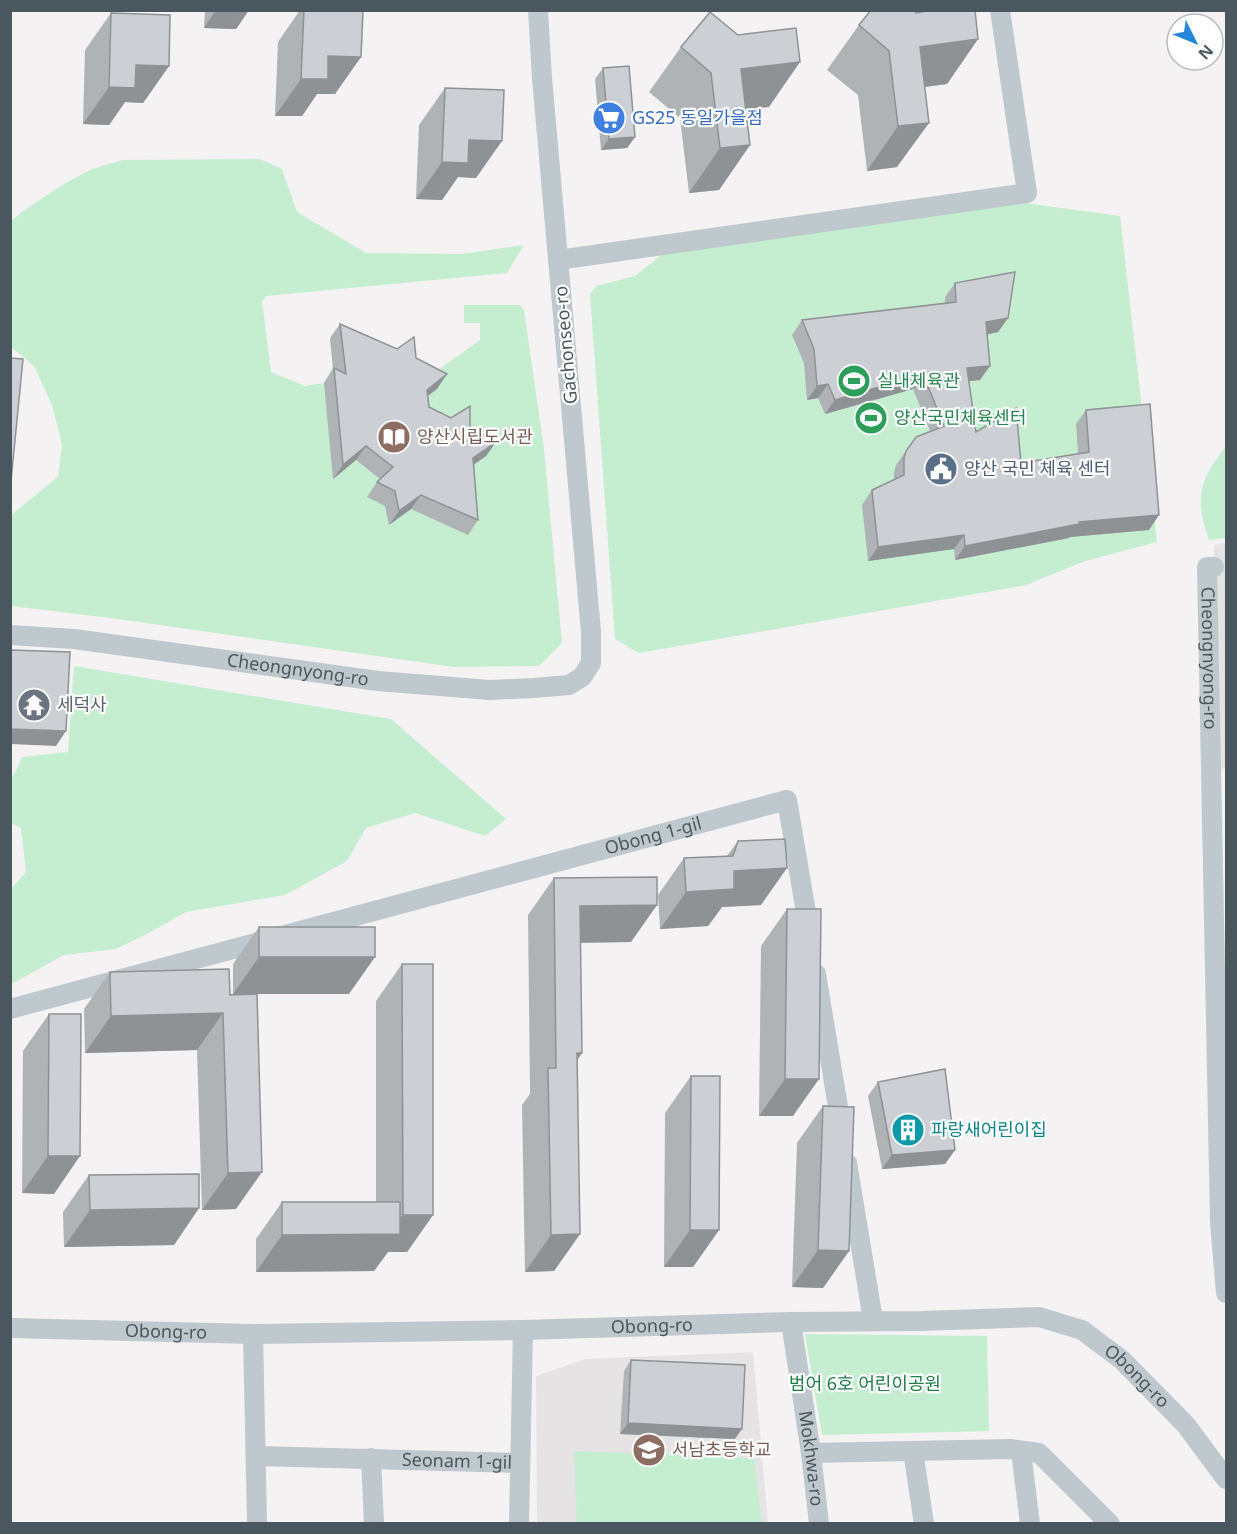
<svg xmlns="http://www.w3.org/2000/svg" width="1237" height="1534" font-family="'Noto Sans','Noto Sans KR',sans-serif">
	<style>
		.education { fill: #e5e3e4 }
		.green { fill: #c5eed1 }
		.lines { fill: none; stroke-linecap: round; stroke-linejoin: round }
		.minor { stroke: #bfc8cd; stroke-width: 20 }
		.wall { fill: #afb3b6 }
		.shaded-wall { fill: #8f9294 }
		.building { fill: #ccd0d4; stroke: #8f9294; stroke-width: 1.5 }
		.labels { text-anchor: middle; stroke-width: 4.5; stroke-linejoin: round; paint-order: stroke }
		.shop-label { font-size: 18px; fill: #366cbe; stroke: #fff; text-anchor: start }
		.street-label { font-size: 18px; fill: #4b575f; stroke: #fff }
		.leisure-label { font-size: 18px; fill: #27864d; stroke: #fff; text-anchor: start }
		.education-label { font-size: 18px; fill: #785e54; stroke: #fff; text-anchor: start }
		.service-label { font-size: 18px; fill: #4e5e75; stroke: #fff; text-anchor: start }
		.worship-label { font-size: 18px; fill: #5b616d; stroke: #fff; text-anchor: start }
		.culture-label { font-size: 18px; fill: #0d838f; stroke: #fff; text-anchor: start }
		.park-label { font-size: 18px; fill: #1e7d44; stroke: #fff }
	</style>
	<rect width="100%" height="100%" fill="#f4f2f2"/>
	<!-- education -->
	<g class="education">
		<path d="M1226 543V768L1220 769 1214 545Z"/>
		<path d="M753 1352 768 1523H537L536 1376 585 1359Z"/>
	</g>
	<!-- green -->
	<g class="green">
		<path d="M260 159 282 169 297 212 366 253 461 254 524 245 507 273 266 296 262 301 271 372 305 386 324 383 333 366 330 338 423 381 480 340V323H464V305H520L524 310 544 449 562 643 539 666 454 667 111 618 11 606V515L58 477 62 444 52 405 34 366 11 347 10 222 23 211 62 185 92 169 123 160Z"/>
		<path d="M1025 203 1120 216 1157 542 1085 561 1026 585 639 653 615 639 590 294 596 286 635 276 665 252Z"/>
		<path d="M1226 446V538L1209 540C1206 529 1201 518 1201 507 1199 482 1212 465 1226 446Z"/>
		<path d="M74 666 391 719 506 819 485 836 415 813 366 828 347 861 285 895 186 912 145 935 116 949 64 955 11 984V889L26 872 21 828 11 823V779L18 767 22 757 68 752Z"/>
		<path d="M805 1334 987 1336 989 1431 822 1435Z"/>
		<path d="M574 1451 754 1458 762 1523H577Z"/>
	</g>
	<g class="lines">
		<!-- minor -->
		<g class="minor">
			<path d="M558 260 1027 193 1000 10"/>
			<path id="s1" d="M1214 567H1207L1220 1222 1226 1293"/>
			<path id="s2" d="M10 635 74 639 378 681 490 690 534 688 569 685 582 677 591 663V632L542 78 538 10"/>
			<path d="M816 974 842 1131"/>
			<path id="s3" d="M10 1009 787 800 810 936"/>
			<path d="M847 1163 873 1320"/>
			<path id="s4" d="M791 1322 811 1453 819 1524"/>
			<path id="s5" d="M10 1328 253 1334 523 1330 791 1322 921 1321 1039 1317 1082 1330 1122 1360 1186 1425 1226 1479"/>
			<path d="M253 1334 257 1524"/>
			<path d="M913 1451 924 1524"/>
			<path d="M1021 1451 1030 1524"/>
			<path d="M811 1453 1010 1449 1039 1453 1110 1524"/>
			<path id="s6" d="M256 1456 520 1463"/>
			<path d="M371 1458 374 1524"/>
			<path d="M519 1524 523 1330"/>
		</g>
	</g>
	<!-- wall -->
	<g class="wall">
		<path d="M205 10H249L236 29 204 28Z"/>
		<path d="M300 10H363L335 94H317L302 116H275L278 42Z"/>
		<path d="M111 13 169 66 143 103 125 102 109 125 83 124 85 50Z"/>
		<path d="M916 13 978 39 947 84 924 87 897 167 867 171 858 95 827 70 859 25Z"/>
		<path d="M681 47 769 107 746 109 750 145 719 190 689 193 680 118 649 92Z"/>
		<path d="M603 68 635 137 627 148 601 150 595 79Z"/>
		<path d="M445 88 476 178 458 177 442 200 416 199 419 125Z"/>
		<path d="M955 283 1008 318 998 332 987 334 980 380 969 381 976 432 1021 463 1078 454 1076 424 1086 410 1149 530 1070 537 1069 538 955 560 954 549 868 561 862 505 872 490 894 480V472L896 465 916 437 930 431 913 389 825 414 818 398 807 400 804 363 792 335 802 320 945 303V297Z"/>
		<path d="M340 324 416 358 437 389 427 396 429 407 470 427 496 442 486 456 473 465 478 520 468 535 411 509 389 525 385 506 367 497 377 482 380 479 356 460 333 479 324 383 333 369 330 338Z"/>
		<path d="M738 841 761 905 722 907 708 926 660 929 658 895 684 858 727 856Z"/>
		<path d="M554 878 631 942 581 943 577 1060 580 1234 554 1271 525 1272 522 1105 530 1094 528 915Z"/>
		<path d="M787 909 793 1116H759L761 946Z"/>
		<path d="M259 927 349 994H257L236 1209 202 1210 197 1050 85 1053 84 1009 110 972 230 995 233 994V964Z"/>
		<path d="M402 964 433 1215 407 1252H388L374 1271 256 1272V1239L282 1202H376V1001Z"/>
		<path d="M49 1014 54 1194 22 1193 23 1051Z"/>
		<path d="M691 1076 719 1230 693 1267H664L665 1113Z"/>
		<path d="M878 1082 955 1150 945 1164 882 1169 868 1096Z"/>
		<path d="M823 1106 849 1251 823 1288 792 1287 797 1143Z"/>
		<path d="M89 1175 199 1208 174 1245 64 1247 63 1212Z"/>
		<path d="M631 1360 735 1439 620 1434 624 1371Z"/>
	</g>
	<!-- shaded-wall -->
	<g class="shaded-wall">
		<path d="M216 10H249L236 29 204 28Z"/>
		<path d="M978 39 947 84 894 91 920 47Z"/>
		<path d="M328 56 361 57 335 94H317L302 116H275L301 79Z"/>
		<path d="M800 62 769 107 716 113 741 69Z"/>
		<path d="M136 65 169 66 143 103 125 102 109 125 83 124 109 87Z"/>
		<path d="M929 123 897 167 867 171 898 126Z"/>
		<path d="M635 137 627 148 601 150 609 139Z"/>
		<path d="M469 140 502 141 476 178 458 177 442 200 416 199 442 162Z"/>
		<path d="M750 145 719 190 689 193 720 148Z"/>
		<path d="M1008 318 998 332 976 337 986 322Z"/>
		<path d="M990 366 980 380 957 382 967 368Z"/>
		<path d="M447 374 437 389 417 404 427 390Z"/>
		<path d="M923 374 913 389 825 414 835 400Z"/>
		<path d="M828 384 818 398 807 400 817 386Z"/>
		<path d="M496 442 486 456 463 472 473 458Z"/>
		<path d="M366 446 356 460 333 479 343 465Z"/>
		<path d="M421 495 411 509 389 525 399 511Z"/>
		<path d="M1159 515 1149 530 1070 537 1069 538 955 560 965 546 1079 522Z"/>
		<path d="M964 535 954 549 868 561 878 547Z"/>
		<path d="M10 729 66 731 56 746 10 744Z"/>
		<path d="M787 868 761 905 722 907 708 926 660 929 686 892 734 871Z"/>
		<path d="M657 905 631 942 554 943 580 906Z"/>
		<path d="M259 957H375L349 994H233Z"/>
		<path d="M223 1013 197 1050 85 1053 111 1016Z"/>
		<path d="M577 1053H582L556 1090Z"/>
		<path d="M785 1079H819L793 1116H759Z"/>
		<path d="M955 1150 945 1164 882 1169 892 1155Z"/>
		<path d="M48 1156H80L54 1194 22 1193Z"/>
		<path d="M262 1172 236 1209 202 1210 228 1173Z"/>
		<path d="M199 1208 174 1245 64 1247 90 1210Z"/>
		<path d="M403 1215H433L407 1252H388L374 1271 256 1272 282 1235 389 1234Z"/>
		<path d="M690 1230H719L693 1267H664Z"/>
		<path d="M580 1234 554 1271 525 1272 551 1235Z"/>
		<path d="M818 1250 849 1251 823 1288 792 1287Z"/>
		<path d="M628 1423 742 1429 735 1439 620 1434Z"/>
	</g>
	<!-- building -->
	<g class="building">
		<path d="M304 10H363L361 57 328 56V79H301Z"/>
		<path d="M871 10H913L916 13 933 10H975L978 39 920 47 929 123 898 126 889 51 859 25Z"/>
		<path d="M710 12 738 35 796 28 800 62 741 69 750 145 720 148 711 73 681 47Z"/>
		<path d="M111 13 170 15 169 66 136 65 135 88 109 87Z"/>
		<path d="M629 66 635 137 609 139 603 68Z"/>
		<path d="M445 88 504 90 502 141 469 140 468 163 442 162Z"/>
		<path d="M1015 272 1008 318 986 322 990 366 967 368 976 432 1016 408 1021 463 1089 452 1086 410 1150 404 1159 515 1079 522V524L965 546 964 535 878 547 872 490 904 475V458L906 451 916 437 944 426 923 374 835 400 828 384 817 386 814 349 802 320 956 302 955 283Z"/>
		<path d="M340 324 397 349 414 337 416 358 447 374 427 390 429 407 451 418 470 406V427L496 442 473 458 478 520 421 495 399 511 395 491 377 482 393 467 366 446 343 465 334 368 346 374Z"/>
		<path d="M10 358 23 359 11 481H10Z"/>
		<path d="M10 650 70 652 66 731 10 729Z"/>
		<path d="M785 839 787 868 734 871V889L686 892 684 858 733 856 738 841Z"/>
		<path d="M657 877V905L580 906 582 1053H577L580 1234 551 1235 548 1068H556L554 878Z"/>
		<path d="M787 909H821L819 1079H785Z"/>
		<rect x="259" y="927" width="116" height="30"/>
		<path d="M402 964H433V1215H403Z"/>
		<path d="M229 969 230 995 257 994 262 1172 228 1173 223 1013 111 1016 110 972Z"/>
		<path d="M49 1014H81L80 1156H48Z"/>
		<path d="M945 1069 955 1150 892 1155 878 1082Z"/>
		<path d="M691 1076H720L719 1230H690Z"/>
		<path d="M823 1106 854 1107 849 1251 818 1250Z"/>
		<path d="M199 1174V1208L90 1210 89 1175Z"/>
		<path d="M282 1202H400V1234L282 1235Z"/>
		<path d="M631 1360 745 1365 742 1429 628 1423Z"/>
	</g>
	<!-- icons -->
	<defs>
		<symbol id="supermarket-disc" viewBox="-11 -11 22 22"><circle r="9.5" fill="#3f7fe0" stroke="#fff"/><path d="M-6-5.5h2.5l.6 2H6L4.5 2H-2.5L-4.4-4H-6ZM-1.5 3.2a1.3 1.3 0 1 0 .1 0ZM3 3.2a1.3 1.3 0 1 0 .1 0Z" fill="#fff"/></symbol>
		<symbol id="stadium-disc" viewBox="-11 -11 22 22"><circle r="9.5" fill="#2e9e5b" stroke="#fff"/><path d="M0-5a6.5 5 0 1 0 0 10a6.5 5 0 1 0 0-10ZM-3.5-1.8h7v3.6h-7Z" fill="#fff"/></symbol>
		<symbol id="library-disc" viewBox="-11 -11 22 22"><circle r="9.5" fill="#8d6e63" stroke="#fff"/><path d="M-6-4Q-3-5.5-.7-3.5V5Q-3 3-6 4ZM6-4Q3-5.5 .7-3.5V5Q3 3 6 4Z" fill="#fff"/></symbol>
		<symbol id="civic-disc" viewBox="-11 -11 22 22"><circle r="9.5" fill="#5c6f8a" stroke="#fff"/><path d="M-.6-6.5H3V-4.5H.6V-3L4-1V1h2V6H-6V1h2V-1L-.6-3ZM-1.2 2.5V6h2.4V2.5Z" fill="#fff"/></symbol>
		<symbol id="temple-disc" viewBox="-11 -11 22 22"><circle r="9.5" fill="#6b7280" stroke="#fff"/><path d="M0-6L5-2H3V0L6.5 2.5H4V6H1.5V3h-3V6H-4V2.5H-6.5L-3 0V-2H-5Z" fill="#fff"/></symbol>
		<symbol id="building-disc" viewBox="-11 -11 22 22"><circle r="9.5" fill="#0f9aa8" stroke="#fff"/><path d="M-4-6H4V6H1V3H-1V6H-4ZM-2.5-4.3h1.7v1.8h-1.7ZM.8-4.3h1.7v1.8H.8ZM-2.5-1h1.7V.8h-1.7ZM.8-1h1.7V.8H.8Z" fill="#fff"/></symbol>
		<symbol id="school-disc" viewBox="-11 -11 22 22"><circle r="9.5" fill="#8d6e63" stroke="#fff"/><path d="M0-5L7-2L0 1L-7-2ZM-4 1L0 2.5L4 1V4Q0 6-4 4Z" fill="#fff"/></symbol>
	</defs>
	<g fill-rule="evenodd">
		<use href="#supermarket-disc" x="590" y="99" width="38" height="38"/>
		<use href="#stadium-disc" x="835" y="362" width="38" height="38"/>
		<use href="#stadium-disc" x="852" y="399" width="38" height="38"/>
		<use href="#library-disc" x="375" y="418" width="38" height="38"/>
		<use href="#civic-disc" x="922" y="450" width="38" height="38"/>
		<use href="#temple-disc" x="15" y="686" width="38" height="38"/>
		<use href="#building-disc" x="889" y="1111" width="38" height="38"/>
		<use href="#school-disc" x="630" y="1431" width="38" height="38"/>
	</g>
	<g class="labels">
		<!-- shop labels -->
		<g class="shop-label">
			<text x="632" y="124">GS25 동일가을점</text>
		</g>
		<!-- street labels -->
		<g class="street-label">
			<text transform="translate(566 345) rotate(-95)" y="6">Gachonseo-ro</text>
			<text dy="6" stroke="none"><textPath href="#s1" startOffset="98">Cheongnyong-ro</textPath></text>
			<text dy="6" stroke="none"><textPath href="#s2" startOffset="290">Cheongnyong-ro</textPath></text>
			<text dy="6" stroke="none"><textPath href="#s3" startOffset="666">Obong 1-gil</textPath></text>
			<text dy="6" stroke="none"><textPath href="#s5" startOffset="642">Obong-ro</textPath></text>
			<text dy="6" stroke="none"><textPath href="#s5" startOffset="156">Obong-ro</textPath></text>
			<text dy="6" stroke="none"><textPath href="#s5" startOffset="1146">Obong-ro</textPath></text>
			<text dy="6" stroke="none"><textPath href="#s4" startOffset="138">Mokhwa-ro</textPath></text>
			<text dy="6" stroke="none"><textPath href="#s6" startOffset="201">Seonam 1-gil</textPath></text>
		</g>
		<!-- leisure labels -->
		<g class="leisure-label">
			<text x="877" y="387">실내체육관</text>
			<text x="894" y="424">양산국민체육센터</text>
		</g>
		<!-- education labels -->
		<g class="education-label">
			<text x="417" y="443">양산시립도서관</text>
			<text x="672" y="1456">서남초등학교</text>
		</g>
		<!-- service labels -->
		<g class="service-label">
			<text x="964" y="475">양산 국민 체육 센터</text>
		</g>
		<!-- worship labels -->
		<g class="worship-label">
			<text x="57" y="711">세덕사</text>
		</g>
		<!-- culture labels -->
		<g class="culture-label">
			<text x="931" y="1136">파랑새어린이집</text>
		</g>
		<!-- park labels -->
		<g class="park-label">
			<text x="865" y="1390">범어 6호 어린이공원</text>
		</g>
	</g>
	<!-- border -->
	<rect width="1237" height="1534" fill="none" stroke="#4b575f" stroke-width="24"/>
	<!-- north arrow -->
	<g transform="translate(1195 42) rotate(133)"><circle r="28" fill="#ffffff" stroke="#b7bcbf" stroke-width="1.5"/>
	<path d="M0-4.5L10 22L0 15L-10 22Z" fill="#2687da"/>
	<text y="-9" font-size="16" font-weight="bold" text-anchor="middle" fill="#4b575f">N</text>
	</g>
</svg>
